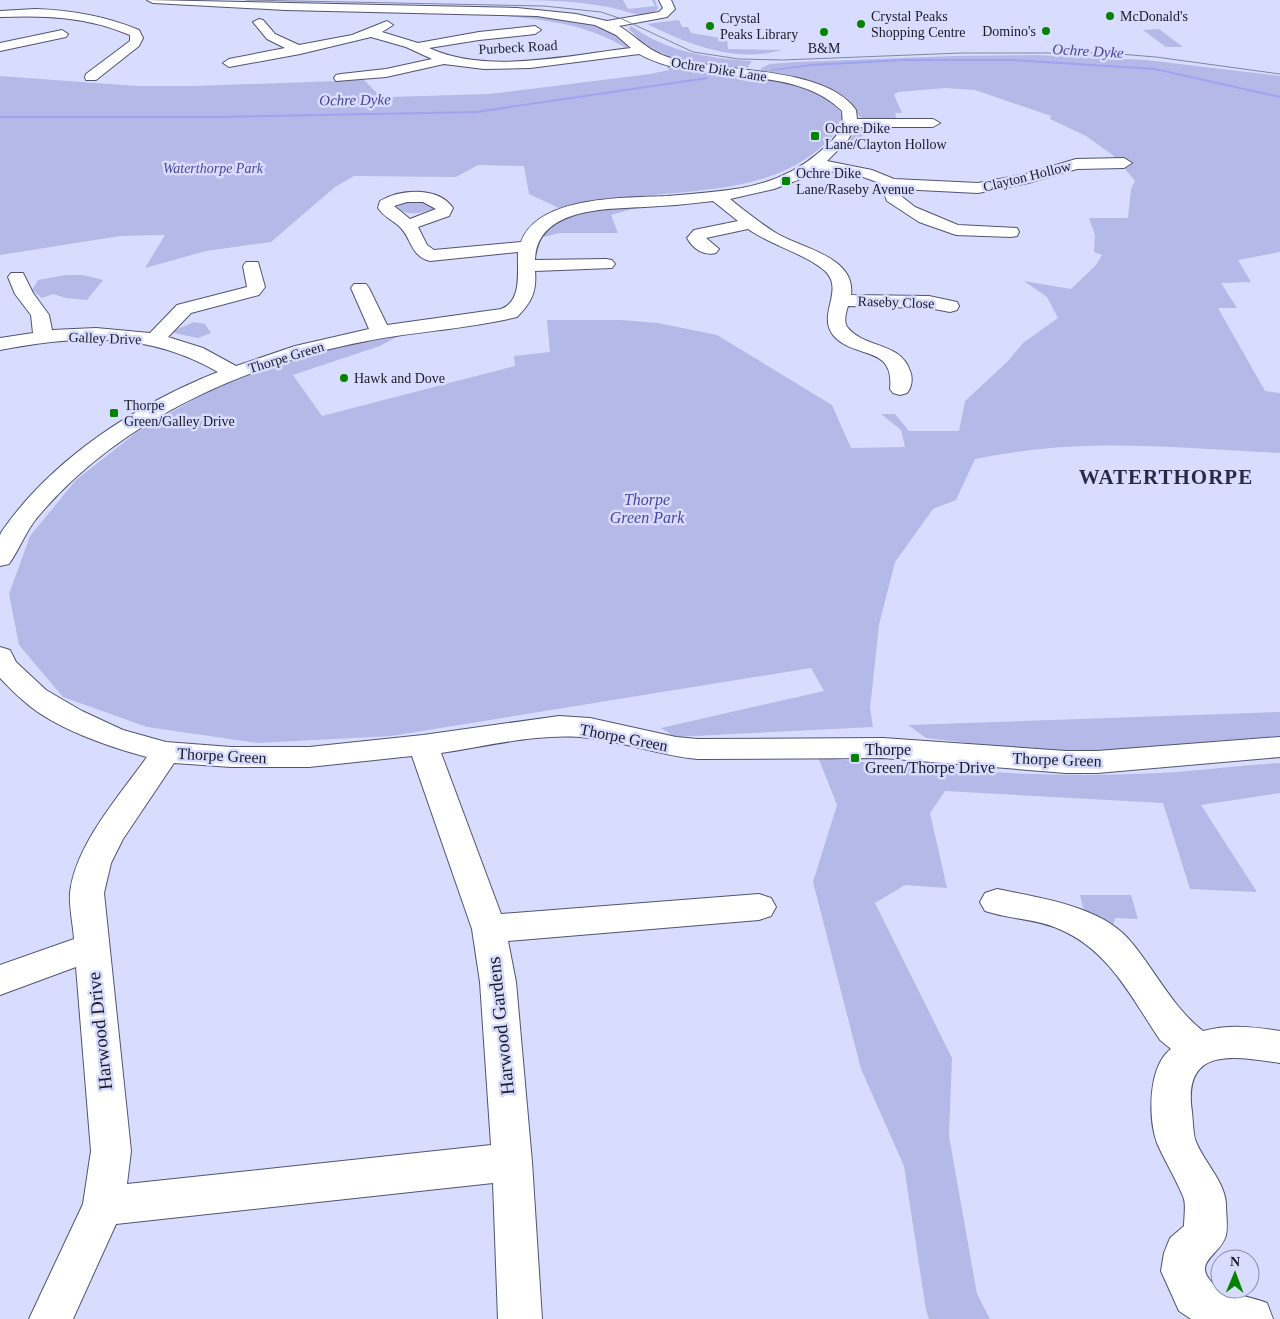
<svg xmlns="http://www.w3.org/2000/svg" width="1280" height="1319" font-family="'Times New Roman',serif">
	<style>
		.green { fill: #b4b9e8 }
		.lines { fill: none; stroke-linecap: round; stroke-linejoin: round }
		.stream { fill: #9ea4ef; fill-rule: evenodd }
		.minor-casing { stroke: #515471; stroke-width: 2 }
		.minor { fill: #fff; fill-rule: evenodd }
		.tram { stroke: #82859d; stroke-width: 1 }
		.poi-dot { fill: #038300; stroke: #d8ddff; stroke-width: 2 }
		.labels { text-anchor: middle; stroke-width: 5; stroke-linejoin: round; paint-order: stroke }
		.far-poi-label { font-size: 14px; fill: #1a1b27; stroke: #d8ddff; text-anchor: start }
		.far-street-label { font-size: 14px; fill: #1a1b27; stroke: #d8ddff }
		.far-park-label { font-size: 14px; font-style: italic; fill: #4948a0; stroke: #d8ddff }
		.far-water-label { font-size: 15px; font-style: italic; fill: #47469d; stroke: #d8ddff }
		.park-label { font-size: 16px; font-style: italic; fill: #4948a0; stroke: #d8ddff }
		.street-label { font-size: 16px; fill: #1a1b27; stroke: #d8ddff }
		.poi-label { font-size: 16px; fill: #1a1b27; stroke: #d8ddff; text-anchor: start }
		.near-street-label { font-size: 19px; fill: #1a1b27; stroke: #d8ddff }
		.district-label { font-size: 21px; font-weight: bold; letter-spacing: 1px; fill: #282a44; stroke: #d8ddff }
	</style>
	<rect width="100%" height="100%" fill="#d8ddff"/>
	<!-- green -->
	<g class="green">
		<path d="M502 0H623L628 9 655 6 652 0H655L658 9C647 19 634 14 621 10 583 0 541 0 502 0Z"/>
		<path d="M497 15H529L599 25 610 30 628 46 626 48C585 23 545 20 497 15Z"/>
		<path d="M679 20 682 27H688L691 33 727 39 728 49 782 50C735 63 690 45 647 24Z"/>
		<path d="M631 26C668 52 707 58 752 61L747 68 743 69C700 65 659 62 629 29Z"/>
		<path d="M1159 29 1183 47H1166L1143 30Z"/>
		<path d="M1036 55 1146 60 1280 76V252L1238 260 1251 282 1221 283 1237 308H1218L1265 391 1280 393V453C1215 450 1150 444 1085 446 1048 447 1011 452 975 459L956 500 933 509 895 562 879 625 870 708 873 727 675 737 661 728 824 691 811 668 391 736 257 743 147 727 63 697 19 645 9 594 30 536 76 480 137 432 205 393 279 363 346 343 406 332 380 346 293 375 322 416 515 366 514 356 550 352 547 320H621L658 323 717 335 832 405 851 448 905 447 901 430 881 414H895L909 431H959L965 401 1008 361 1023 343 1058 318 1047 297 1024 281 1071 289 1096 265 1102 255 1094 252 1095 235 1089 218H1128L1131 189 1135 181 1114 156 1086 136 1050 119 1051 116 975 90 945 88 898 92 894 95 902 113H895L897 121 868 131 852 147 846 143 862 126 863 119C855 115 855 104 847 98 822 80 790 81 762 72L761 68 770 64 796 62 954 56Z"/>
		<path d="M666 65C706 77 834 71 844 122 779 213 656 180 563 210L529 194 524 166 478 165 456 177 354 176 335 187 271 242 206 251 145 268 165 235 120 236 0 255V76L136 86H196L364 80 376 92 390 97 489 94 650 74 669 70Z"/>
		<path d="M422 200 434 205 433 209C422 213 406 217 397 207L404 201Z"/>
		<path d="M639 207 611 215 618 233H559L544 237C550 210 617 208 639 207Z"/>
		<path d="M66 275H83L103 280 87 300 66 298 53 294 42 298 32 290 38 280Z"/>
		<path d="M194 322 205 324 211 333 198 338 174 333 175 330Z"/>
		<path d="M1280 712V736L1092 751H1038L926 738 908 725Z"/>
		<path d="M818 757C930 770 1046 779 1159 773 1199 771 1240 765 1280 763V793L1201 805 1257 892 1190 889 1163 803 945 791 930 813 947 888 905 885 875 903 952 1058 949 1136 977 1294 990 1319H929L926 1310 904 1166 861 1069 813 882 837 805Z"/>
		<path d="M1080 895H1131L1138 919 1115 918 1113 926C1088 925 1085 917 1080 895Z"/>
	</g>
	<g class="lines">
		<!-- stream -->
		<g class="stream">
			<path d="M904 59H1013L1155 68 1280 96V98L1155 70 1013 61H904L811 66 771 71 769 70 811 64Z"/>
			<path d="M707 77 708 79 476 113 218 118H0V116H218L476 111Z"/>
		</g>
		<defs>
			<g id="minor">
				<path d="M147 0 517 8 576 14 607 21 659 12 663 8 659 0H671L675 9 667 17 619 26C637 37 649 52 671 58 720 73 824 65 856 110L857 119H933L940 123 933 127H856L847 141 827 161 872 170 894 179 978 183 1026 174 1076 159 1124 158 1132 163 1124 168 1077 169 1028 183 978 193 899 189 901 196 915 207 958 225 1017 228 1019 232 1017 236 1011 237 956 235 919 222 887 201 880 183 863 177 817 169 798 180 774 189 730 199C745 211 760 223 776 233 800 248 856 256 851 295L929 296 957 302 959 306 957 310 950 312 929 308 848 306C846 312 843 323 848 328 866 349 901 342 910 371 913 378 912 387 907 393L900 395 893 393 890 389C895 344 854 360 833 335 817 314 845 290 825 271 804 253 772 246 748 229L706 238 719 249 716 253C704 256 693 249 687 238L694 230 738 221 713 201C690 204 667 206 644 207 605 209 537 208 535 260L606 259 612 260 615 264 612 268 535 271C537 292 531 303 517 317 468 329 417 331 367 341 245 364 117 421 36 519 25 533 19 550 9 564L0 566V535L2 531C53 458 137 404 218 372 147 331 78 335 0 350V338L33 333 31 315 15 294 8 277 11 273H23L33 293 49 315 52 330 96 328 150 333 177 305 247 287 243 266 246 262H258L265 287 259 295 191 313 168 337 203 348 236 366 295 346 369 329 351 288 354 284H366L369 288 387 325 501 309C523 301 517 270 518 252L430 261C410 256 412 238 399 226 392 220 383 216 378 208L380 201C400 189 438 186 453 208L449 216 418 227 427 245 434 250 521 242C538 195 627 198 667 196 692 194 717 192 742 188 769 183 796 172 817 154 827 146 837 137 843 126L842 111C791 61 699 88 639 54L530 68 484 69 444 64 386 77 336 81 334 78 336 75 341 74 386 69 432 59 406 47 371 37 300 54 229 67 223 63 229 59 285 48 267 39 253 22 259 19 263 20 275 34 299 45 352 35 387 21 393 25 382 32 418 43 479 32 535 26 541 30 535 34 479 40 429 48C487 75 570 55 631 48L616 35 595 25 537 16 285 10 153 3ZM407 202H423L436 209 410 219 394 206Z"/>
				<path d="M35 9C72 10 105 16 139 30L143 38 139 46 96 80H86L85 77 86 74 130 41V35C88 17 45 15 0 17V11Z"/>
				<path d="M62 30 68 34 66 37 0 51V43Z"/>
				<path d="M0 647 10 650 16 662 46 690 82 711 123 730 166 742 231 747H309L423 735 559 716 590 718 676 737 698 739 883 738 1066 751H1097L1280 737V757L1097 773H1066L883 758 698 759C661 756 626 742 589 738 541 732 489 746 441 753L501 914 759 894 771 898 776 907 771 916 759 920 508 941 516 982 532 1162 542 1319H498L493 1183 116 1224 73 1319H29L83 1204 91 1151 76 967 0 995V965L74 939C73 924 69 907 70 893 75 845 120 795 147 757 109 747 54 728 25 702 16 695 8 686 0 678ZM412 756 472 929 480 982 491 1145 127 1184 131 1151 104 893 111 863 123 839 174 763 231 767H309Z"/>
				<path d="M997 889C1040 898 1103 906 1132 943 1156 972 1173 1008 1203 1031 1230 1024 1253 1027 1280 1031V1063C1234 1056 1182 1046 1192 1112 1193 1121 1193 1131 1195 1139 1202 1160 1225 1181 1226 1204 1226 1214 1228 1226 1226 1235 1222 1253 1195 1261 1209 1279 1218 1293 1250 1296 1267 1303L1273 1319H1191L1179 1311 1161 1271 1164 1253 1170 1238 1184 1226C1184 1218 1186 1207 1184 1199 1177 1180 1165 1162 1157 1143 1148 1118 1148 1066 1171 1049L1160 1040C1131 997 1109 950 1059 929 1037 919 1009 919 985 911L980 902 985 893Z"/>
			</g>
		</defs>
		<!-- minor casing -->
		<use href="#minor" class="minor-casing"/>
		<!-- minor -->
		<use href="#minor" class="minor"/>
		<!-- tram -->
		<path class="tram" d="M246 0 544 6 601 12 622 19 693 52 739 59 783 60 961 53H1107L1156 57 1280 74"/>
	</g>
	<!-- markers -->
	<g class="poi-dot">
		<circle cx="1110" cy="16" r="5"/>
		<circle cx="861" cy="24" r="5"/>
		<circle cx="710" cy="26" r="5"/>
		<circle cx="1046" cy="31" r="5"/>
		<circle cx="824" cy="32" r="5"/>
		<rect x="810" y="131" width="10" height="10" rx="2.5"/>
		<rect x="781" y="176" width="10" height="10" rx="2.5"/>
		<circle cx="344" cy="378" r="5"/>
		<rect x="109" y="408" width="10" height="10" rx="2.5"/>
		<rect x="850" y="753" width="10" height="10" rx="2.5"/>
	</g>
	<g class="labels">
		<!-- far-poi labels -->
		<g class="far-poi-label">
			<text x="871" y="21">Crystal Peaks<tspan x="871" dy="16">Shopping Centre</tspan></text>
			<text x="1120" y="21">McDonald's</text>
			<text x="720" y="23">Crystal<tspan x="720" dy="16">Peaks Library</tspan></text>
			<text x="1036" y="36" text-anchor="end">Domino's</text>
			<text x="824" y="53" text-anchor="middle">B&amp;M</text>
			<text x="825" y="133">Ochre Dike<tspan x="825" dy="16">Lane/Clayton Hollow</tspan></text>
			<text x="796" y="178">Ochre Dike<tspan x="796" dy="16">Lane/Raseby Avenue</tspan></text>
			<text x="354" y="383">Hawk and Dove</text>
			<text x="124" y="410">Thorpe<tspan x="124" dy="16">Green/Galley Drive</tspan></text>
		</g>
		<!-- far-street labels -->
		<g class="far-street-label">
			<text transform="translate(518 47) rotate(-3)" y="5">Purbeck Road</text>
			<text transform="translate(719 69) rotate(9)" y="5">Ochre Dike Lane</text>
			<text transform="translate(1027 176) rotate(-14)" y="5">Clayton Hollow</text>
			<text transform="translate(896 302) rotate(2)" y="5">Raseby Close</text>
			<text transform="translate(105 338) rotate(2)" y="5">Galley Drive</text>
			<text transform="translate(286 357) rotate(-17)" y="5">Thorpe Green</text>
		</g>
		<!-- far-park labels -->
		<g class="far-park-label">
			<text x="213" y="173">Waterthorpe Park</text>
		</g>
		<!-- far-water labels -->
		<g class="far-water-label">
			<text transform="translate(1088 51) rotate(3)" y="5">Ochre Dyke</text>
			<text transform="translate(355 100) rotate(-1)" y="5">Ochre Dyke</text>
		</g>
		<!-- park labels -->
		<g class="park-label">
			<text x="647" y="505">Thorpe<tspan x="647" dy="18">Green Park</tspan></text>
		</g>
		<!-- street labels -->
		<g class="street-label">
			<text transform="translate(624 737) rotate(11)" y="6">Thorpe Green</text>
			<text transform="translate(222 755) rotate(3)" y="6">Thorpe Green</text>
			<text transform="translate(1057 759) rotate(2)" y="6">Thorpe Green</text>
		</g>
		<!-- poi labels -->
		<g class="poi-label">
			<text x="865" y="755">Thorpe<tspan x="865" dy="18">Green/Thorpe Drive</tspan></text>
		</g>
		<!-- near-street labels -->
		<g class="near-street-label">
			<text transform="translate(500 1026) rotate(-96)" y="7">Harwood Gardens</text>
			<text transform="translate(99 1031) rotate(-96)" y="7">Harwood Drive</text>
		</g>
		<!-- district labels -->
		<g class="district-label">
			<text x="1166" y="484">WATERTHORPE</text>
		</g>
	</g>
	<!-- north arrow -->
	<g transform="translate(1235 1274) rotate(1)"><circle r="24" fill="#d8ddff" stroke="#8c8fa9"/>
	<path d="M0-4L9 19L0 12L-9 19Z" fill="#038300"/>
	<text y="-8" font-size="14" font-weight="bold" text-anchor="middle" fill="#1a1b27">N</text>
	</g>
</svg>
